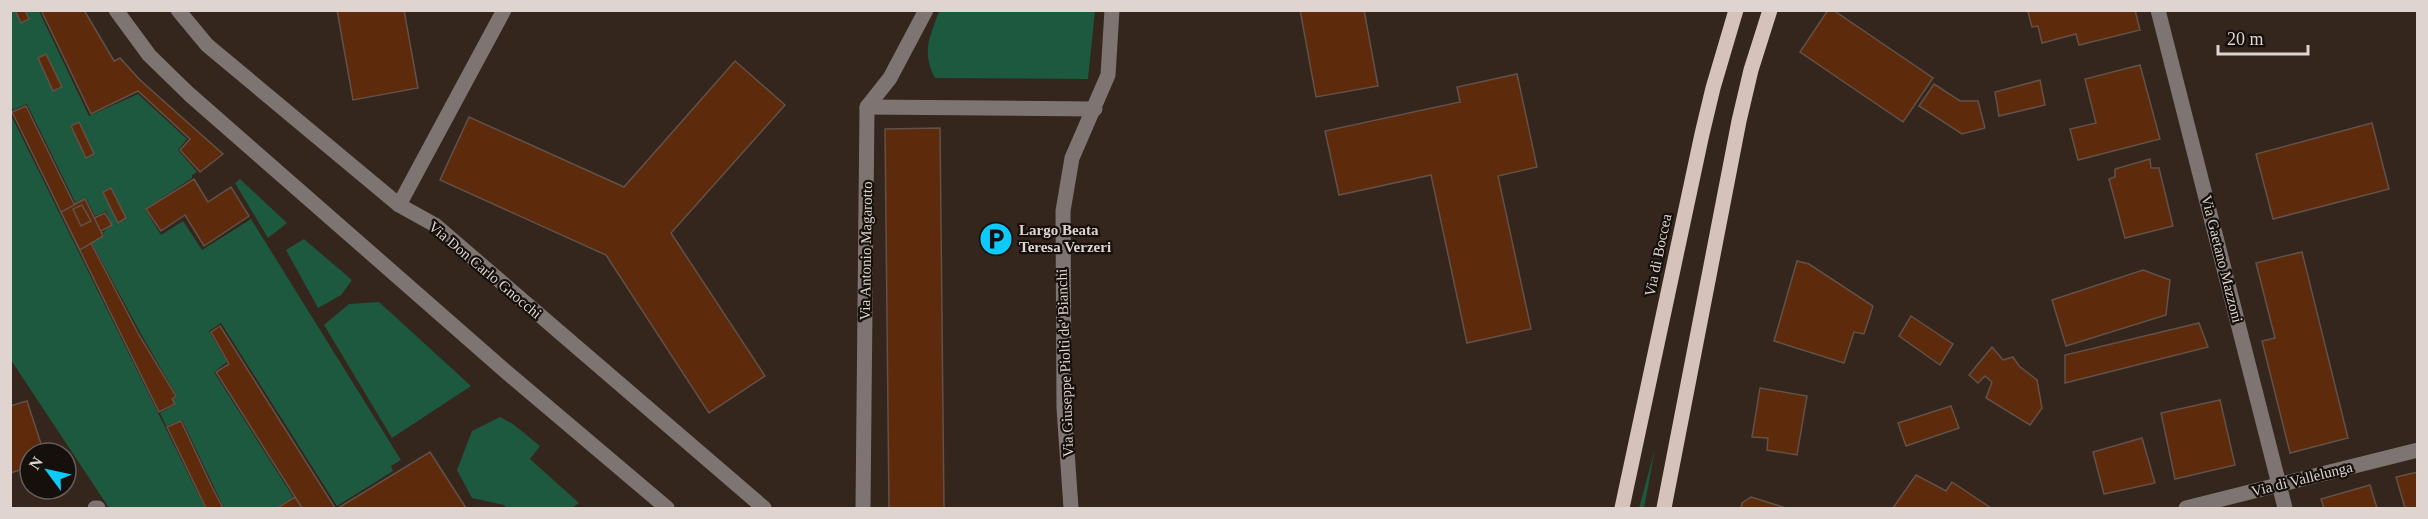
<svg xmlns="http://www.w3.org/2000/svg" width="2428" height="519" font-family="'Times New Roman',serif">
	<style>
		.green { fill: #1d593e; fill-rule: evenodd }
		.building { fill: #5d2b0c; stroke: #625148; stroke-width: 1.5 }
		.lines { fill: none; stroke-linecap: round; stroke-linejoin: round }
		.minor { stroke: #7e7572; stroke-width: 15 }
		.major { stroke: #d5c2bb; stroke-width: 15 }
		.labels { text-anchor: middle; stroke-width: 4.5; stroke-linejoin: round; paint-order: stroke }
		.poi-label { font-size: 15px; font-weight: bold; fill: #dfd4cf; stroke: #16100c; text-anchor: start }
		.street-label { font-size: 15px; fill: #dfd4cf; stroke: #16100c }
	</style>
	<rect width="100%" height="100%" fill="#34251d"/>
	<!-- green -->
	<g class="green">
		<path d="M11 11H39L89 116 138 94 187 139 178 150 197 172 192 175V178L145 209 161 235 183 221 202 250 251 219 401 460 391 466 393 471 337 506 221 323 209 331 227 362 214 372 293 497 276 508H224L182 420 166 426 160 413 175 405 173 399 177 396 141 334 92 243 104 236 103 232 112 225 106 211 95 216 86 198 75 202 27 104 13 110 11 106ZM79 122 94 154 87 158 71 127ZM111 188 118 223 103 192Z"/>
		<path d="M939 11H1095L1088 79 935 78C921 51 930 37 939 11Z"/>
		<path d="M10 113 205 508H109L11 360Z"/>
		<path d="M240 179 287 223 268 238 235 183Z"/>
		<path d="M304 239 352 280 341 295 318 308 286 250Z"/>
		<path d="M379 302 471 386 392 438 324 325 349 304Z"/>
		<path d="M500 417 513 424 540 446 530 459 579 503 572 508H506L504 505 472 498 457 470 472 431Z"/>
		<path d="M1655 449 1644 508H1639Z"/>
	</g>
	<!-- building -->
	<g class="building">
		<path d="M15 10H25L29 19 21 23Z"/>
		<path d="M41 10H84L114 61 120 58 140 80 223 154 200 172 180 150 190 139 138 91 91 114Z"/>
		<path d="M337 10H404L418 88 353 100Z"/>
		<path d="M1300 10H1364L1378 86 1316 97Z"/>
		<path d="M1828 10H1833L1933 78 1903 122 1800 52Z"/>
		<path d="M2033 10H2135L2140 30 2079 45 2076 34 2042 43 2038 26 2032 27 2028 12Z"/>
		<path d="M46 54 62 87 53 91 38 58Z"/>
		<path d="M735 61 785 105 671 233 765 376 709 413 606 255 440 180 469 117 624 187Z"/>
		<path d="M2140 65 2160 139 2078 160 2070 129 2096 123 2085 79Z"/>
		<path d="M1517 74 1537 167 1498 176 1531 329 1467 343 1431 175 1339 195 1325 131 1460 102 1457 87Z"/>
		<path d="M2040 80 2045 105 1999 116 1995 92Z"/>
		<path d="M1934 84 1960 101H1978L1985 128 1962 134 1919 106Z"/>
		<path d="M26 106 74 204 85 199 94 218 105 213 112 225 101 231 103 236 91 243 139 335 176 396 172 399 175 404 159 412 12 112Z"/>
		<path d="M79 122 94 154 86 158 71 126Z"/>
		<path d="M2372 123 2389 189 2273 219 2256 154Z"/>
		<path d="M940 128 944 508H889L885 129Z"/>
		<path d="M2150 159 2151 168H2159L2173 226 2125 238 2109 179 2115 177V169Z"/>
		<path d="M194 179 208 202 231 187 249 216 204 246 185 215 161 231 146 209Z"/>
		<path d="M111 188 126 218 118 223 103 192Z"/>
		<path d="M85 199 103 236 80 250 61 212Z"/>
		<path d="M82 205 91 221 81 226 73 209Z"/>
		<path d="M2302 252 2348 438 2290 453 2262 341 2275 338 2256 263Z"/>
		<path d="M1797 261 1809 264 1873 306 1864 334 1854 332 1844 363 1774 341Z"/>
		<path d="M2143 270 2170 280 2166 315 2066 346 2052 300Z"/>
		<path d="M1911 316 1953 344 1940 365 1899 336Z"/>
		<path d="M2199 323 2208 347 2065 383V355Z"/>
		<path d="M220 326 318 481 335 508H302L216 372 229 364 211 332Z"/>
		<path d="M1992 347 2003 360 2013 357 2019 366 2037 380 2042 408 2030 425 1986 398 1992 382 1985 376 1978 383 1969 375Z"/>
		<path d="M1760 388 1807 396 1797 455 1767 450 1768 438 1752 437Z"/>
		<path d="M2220 400 2235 465 2175 479 2161 413Z"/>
		<path d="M27 401 44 453H30V467L10 473V406Z"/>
		<path d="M1951 406 1959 428 1906 446 1898 423Z"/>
		<path d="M181 421 212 487 223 508H206L167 427Z"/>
		<path d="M2142 438 2155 483 2104 494 2093 452Z"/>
		<path d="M430 452 466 508H338Z"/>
		<path d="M2418 472V508H2405L2396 477Z"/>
		<path d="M1916 475 1946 491 1952 482 1991 508H1893Z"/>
		<path d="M2370 485 2377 508H2324L2321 499Z"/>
		<path d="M295 497 302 508H277Z"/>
		<path d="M1751 497 1786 508H1741L1742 503Z"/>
	</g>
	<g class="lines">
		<!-- minor -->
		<g class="minor">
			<path d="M116 10 149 55 189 94 511 376 667 508"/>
			<path d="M178 10 207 45 399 205 435 225 764 508"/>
			<path d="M2158 10 2285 508"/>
			<path d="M867 107 1095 109"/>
			<path d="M399 205 504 10"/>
			<path d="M95 508H98"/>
			<path d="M863 508 867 107 890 78 926 10"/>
			<path d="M1071 508 1064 408 1063 211 1072 158 1108 75 1112 10"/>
			<path d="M2186 508 2418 450"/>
		</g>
		<!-- major -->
		<g class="major">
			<path d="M1622 508 1702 134 1713 88 1736 10"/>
			<path d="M1664 508 1739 121 1751 70 1770 10"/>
		</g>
	</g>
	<!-- icons -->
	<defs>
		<symbol id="parking-disc" viewBox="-11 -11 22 22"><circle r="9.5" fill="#0dcafa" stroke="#16100c"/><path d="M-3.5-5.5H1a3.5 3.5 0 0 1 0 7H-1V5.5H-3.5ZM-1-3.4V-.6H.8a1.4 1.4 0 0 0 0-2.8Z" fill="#111"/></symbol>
	</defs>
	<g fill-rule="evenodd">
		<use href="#parking-disc" x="977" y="220" width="38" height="38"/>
	</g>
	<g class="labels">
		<!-- poi labels -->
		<g class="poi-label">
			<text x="1019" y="235">Largo Beata<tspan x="1019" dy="17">Teresa Verzeri</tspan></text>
		</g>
		<!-- street labels -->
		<g class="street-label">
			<text transform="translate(866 251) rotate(-89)" y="5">Via Antonio Magarotto</text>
			<text transform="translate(1658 255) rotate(-78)" y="5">Via di Boccea</text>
			<text transform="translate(2222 259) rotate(76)" y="5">Via Gaetano Mazzoni</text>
			<text transform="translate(485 270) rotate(40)" y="5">Via Don Carlo Gnocchi</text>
			<text transform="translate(1065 363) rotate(-92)" y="5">Via Giuseppe Piolti de' Bianchi</text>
			<text transform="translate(2302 479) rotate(-14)" y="5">Via di Vallelunga</text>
		</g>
	</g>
	<!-- border -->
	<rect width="2428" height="519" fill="none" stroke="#dfd4cf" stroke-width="24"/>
	<!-- north arrow -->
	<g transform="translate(48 471) rotate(303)"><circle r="28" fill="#16100c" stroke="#665e5a" stroke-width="1.5"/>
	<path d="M0-4.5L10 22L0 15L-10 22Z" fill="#0dcafa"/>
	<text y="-9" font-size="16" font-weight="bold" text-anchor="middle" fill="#dfd4cf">N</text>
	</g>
	<!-- scale -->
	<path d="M2218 45v9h90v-9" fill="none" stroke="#dfd4cf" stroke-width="3"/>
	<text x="2227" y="45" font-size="18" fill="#dfd4cf" stroke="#16100c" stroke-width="4.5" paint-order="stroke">20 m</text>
</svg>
